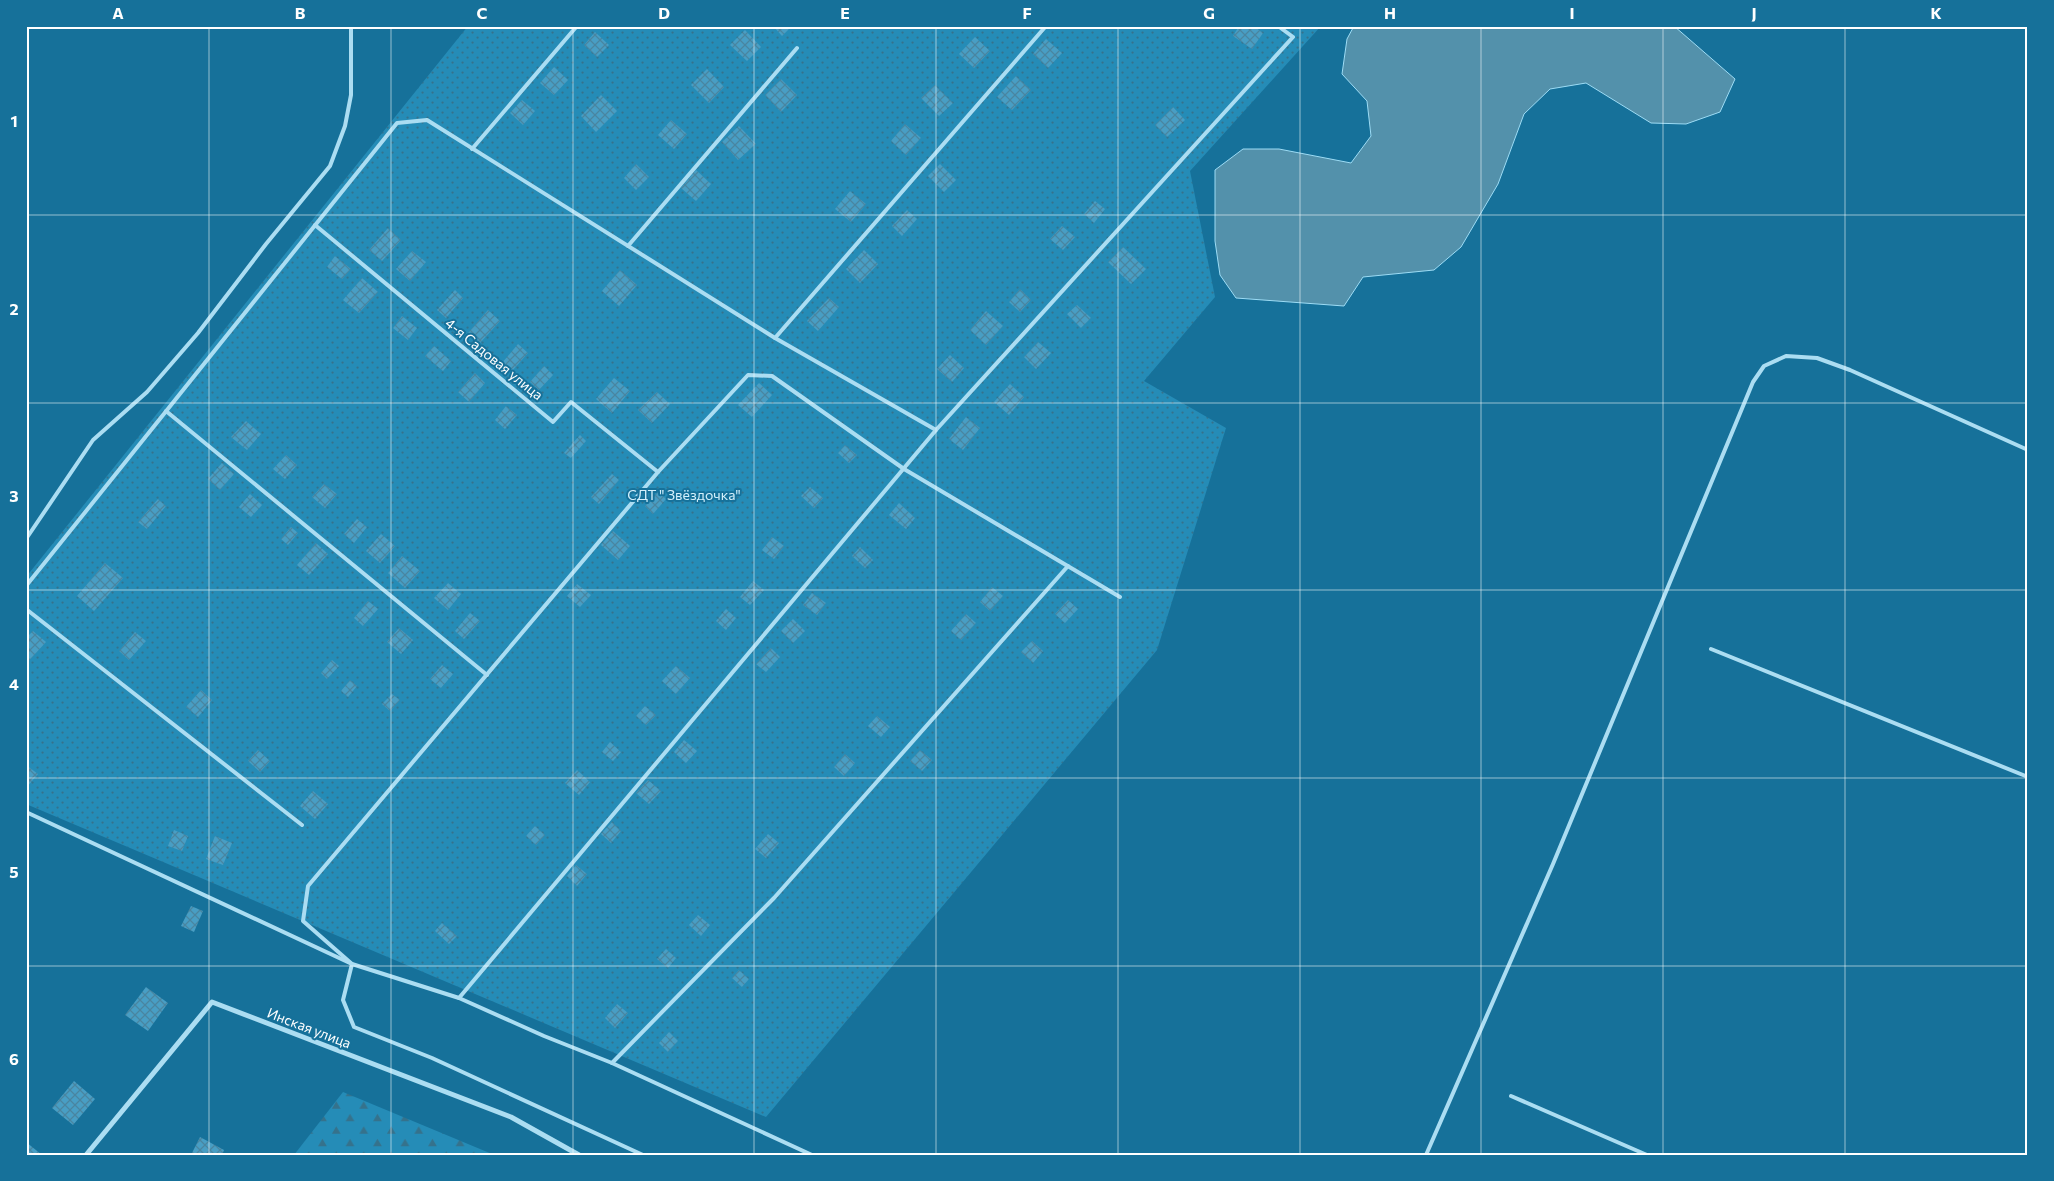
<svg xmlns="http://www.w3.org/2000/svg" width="2054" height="1181" font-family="Commissioner,sans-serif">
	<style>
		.forest { fill: url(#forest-firs) }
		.garden { fill: url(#garden-dots) }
		.water { fill: #5391ab; stroke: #9ddcf5 }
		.building { fill: url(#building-cross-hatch) }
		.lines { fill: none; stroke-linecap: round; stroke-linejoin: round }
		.lane { stroke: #abddf2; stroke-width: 4 }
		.street { stroke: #abddf2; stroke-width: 5 }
		.grid { fill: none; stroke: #fff; stroke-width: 1; stroke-opacity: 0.55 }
		.labels { text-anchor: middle; stroke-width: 4; stroke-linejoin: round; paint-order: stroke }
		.street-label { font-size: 14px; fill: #fff; stroke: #16719a }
		.park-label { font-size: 14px; fill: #d3f0fc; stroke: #16719a }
		.neatline { fill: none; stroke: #fff; stroke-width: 2 }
		.grid-label { font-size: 16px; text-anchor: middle; font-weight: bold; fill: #fff }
	</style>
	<defs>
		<pattern id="forest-firs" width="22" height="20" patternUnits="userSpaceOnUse" patternTransform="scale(1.25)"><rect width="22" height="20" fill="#258cb7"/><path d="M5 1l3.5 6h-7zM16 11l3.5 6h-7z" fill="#35728c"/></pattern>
		<pattern id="garden-dots" width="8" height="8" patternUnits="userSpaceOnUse" patternTransform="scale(1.25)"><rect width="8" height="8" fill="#258cb7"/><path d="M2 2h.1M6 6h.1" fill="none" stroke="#35728c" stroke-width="1.8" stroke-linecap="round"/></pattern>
		<pattern id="building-cross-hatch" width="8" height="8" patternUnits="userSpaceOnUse" patternTransform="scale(1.25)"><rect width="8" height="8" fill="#489ec4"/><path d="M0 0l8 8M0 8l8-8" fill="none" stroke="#4985a0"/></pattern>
	</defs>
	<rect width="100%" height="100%" fill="#16719a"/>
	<!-- forest -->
	<path class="forest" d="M343 1092 492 1154 493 1155H294Z"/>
	<!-- garden -->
	<path class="garden" d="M468 26H1321L1190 171 1215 297 1144 381 1226 428 1157 650 766 1117 26 804V577Z"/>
	<!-- water -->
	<path class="water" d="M1354 26H1674L1735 79 1720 112 1686 124 1651 123 1586 83 1550 89 1524 114 1498 184 1461 247 1434 270 1363 277 1344 306 1236 298 1220 275 1215 241V170L1243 149H1279L1351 163 1371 136 1367 101 1342 74 1347 39Z"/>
	<!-- building -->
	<g class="building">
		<path d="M773 26H792L782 36Z"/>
		<path d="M1239 26H1254L1263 33 1252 49 1233 36Z"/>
		<path d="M745 30 761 47 747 61 730 45Z"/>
		<path d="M595 32 609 45 597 57 584 45Z"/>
		<path d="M975 37 990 51 974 68 959 54Z"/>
		<path d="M1046 39 1062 53 1048 68 1033 54Z"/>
		<path d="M554 67 568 80 554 95 540 83Z"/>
		<path d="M707 69 724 87 709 103 691 85Z"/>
		<path d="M1016 76 1031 90 1012 110 997 97Z"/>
		<path d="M781 79 797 95 781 112 765 95Z"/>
		<path d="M935 85 953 103 939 116 921 98Z"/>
		<path d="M601 95 617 111 596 132 581 116Z"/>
		<path d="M522 100 535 111 523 125 510 113Z"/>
		<path d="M1173 107 1185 120 1167 137 1155 125Z"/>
		<path d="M671 120 687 134 674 149 658 135Z"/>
		<path d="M905 124 921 138 906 155 891 141Z"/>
		<path d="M739 126 756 144 738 160 722 142Z"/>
		<path d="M636 164 649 177 636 190 624 178Z"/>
		<path d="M940 164 956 180 944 192 928 176Z"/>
		<path d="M696 170 711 184 696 201 681 188Z"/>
		<path d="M850 191 866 204 851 222 835 209Z"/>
		<path d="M1095 201 1105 209 1094 223 1084 214Z"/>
		<path d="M907 210 917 219 902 236 892 226Z"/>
		<path d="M1062 226 1075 237 1063 250 1050 239Z"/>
		<path d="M388 228 401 240 382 261 369 250Z"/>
		<path d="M1123 247 1146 269 1131 284 1108 262Z"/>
		<path d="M864 250 878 264 860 283 846 269Z"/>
		<path d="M412 251 426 262 410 281 396 269Z"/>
		<path d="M335 256 351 269 342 279 327 267Z"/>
		<path d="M620 270 637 285 619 306 602 291Z"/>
		<path d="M362 278 378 292 359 313 343 300Z"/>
		<path d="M1020 289 1031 300 1020 312 1009 302Z"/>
		<path d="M455 290 463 298 446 318 437 310Z"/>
		<path d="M829 298 839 307 818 331 807 321Z"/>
		<path d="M1077 305 1091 318 1081 328 1067 314Z"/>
		<path d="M488 310 500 321 480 343 468 333Z"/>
		<path d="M986 311 1003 326 986 345 970 330Z"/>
		<path d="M402 316 417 328 408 340 393 328Z"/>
		<path d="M1038 342 1051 353 1036 369 1024 357Z"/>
		<path d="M518 344 528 353 512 371 502 363Z"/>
		<path d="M434 346 451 361 443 371 425 356Z"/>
		<path d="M950 355 964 368 952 382 937 369Z"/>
		<path d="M544 366 553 375 539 390 530 382Z"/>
		<path d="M475 373 485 383 469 402 458 392Z"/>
		<path d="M614 378 630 391 612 413 596 399Z"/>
		<path d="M759 383 772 395 752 417 738 405Z"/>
		<path d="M1010 384 1024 397 1009 415 994 402Z"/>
		<path d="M657 392 670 404 652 423 638 410Z"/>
		<path d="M506 406 517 415 505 429 495 420Z"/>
		<path d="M966 417 980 428 963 450 949 439Z"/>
		<path d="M246 421 261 434 247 450 231 437Z"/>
		<path d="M580 435 586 441 571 458 564 453Z"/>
		<path d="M845 445 857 455 849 463 838 453Z"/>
		<path d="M286 455 297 465 285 479 273 469Z"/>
		<path d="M222 463 234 474 220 490 208 479Z"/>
		<path d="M612 474 619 480 599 504 591 497Z"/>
		<path d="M324 484 337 494 325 508 312 497Z"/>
		<path d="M810 487 823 498 814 508 801 496Z"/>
		<path d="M658 492 666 499 653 514 645 506Z"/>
		<path d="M250 494 262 505 251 517 239 507Z"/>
		<path d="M158 499 166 506 147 529 138 522Z"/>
		<path d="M899 503 915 518 906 529 889 515Z"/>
		<path d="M357 519 367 527 354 543 344 534Z"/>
		<path d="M291 527 298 533 288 545 281 539Z"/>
		<path d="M613 531 630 546 618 560 601 545Z"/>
		<path d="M381 534 395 546 380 563 366 551Z"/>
		<path d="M772 537 784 546 774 559 762 550Z"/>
		<path d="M316 543 328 554 309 575 297 565Z"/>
		<path d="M860 547 873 560 865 568 852 556Z"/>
		<path d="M402 556 420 571 405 588 388 573Z"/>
		<path d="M105 563 123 578 94 611 77 596Z"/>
		<path d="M753 581 764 590 750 605 740 597Z"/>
		<path d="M448 583 461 594 448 610 434 598Z"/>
		<path d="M577 584 591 595 580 607 567 596Z"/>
		<path d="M992 587 1003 596 990 611 980 602Z"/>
		<path d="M812 593 826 603 817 615 803 605Z"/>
		<path d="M1068 600 1078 609 1065 623 1055 614Z"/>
		<path d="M368 601 378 609 363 626 354 618Z"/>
		<path d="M726 609 736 618 726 630 716 621Z"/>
		<path d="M470 613 480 621 464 639 455 631Z"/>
		<path d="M966 614 976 623 961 640 951 631Z"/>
		<path d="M793 619 805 631 793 643 781 631Z"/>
		<path d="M399 628 413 640 401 654 387 642Z"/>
		<path d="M33 631 46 642 26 664V638Z"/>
		<path d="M135 632 146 641 129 660 119 651Z"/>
		<path d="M1032 641 1043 651 1033 663 1021 652Z"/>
		<path d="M771 648 780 657 766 672 756 664Z"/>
		<path d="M332 660 339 666 327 679 321 673Z"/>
		<path d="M442 665 453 674 441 688 430 679Z"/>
		<path d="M676 666 690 678 676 694 662 681Z"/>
		<path d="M350 680 357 686 348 697 341 691Z"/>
		<path d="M201 690 212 700 198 717 186 707Z"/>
		<path d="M392 694 400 700 390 711 382 704Z"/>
		<path d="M645 706 656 715 646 725 636 716Z"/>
		<path d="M877 716 890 727 881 737 868 726Z"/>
		<path d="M684 740 697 751 686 763 674 752Z"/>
		<path d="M610 742 621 752 613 761 602 752Z"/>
		<path d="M258 750 270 761 260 772 248 761Z"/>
		<path d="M920 750 932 760 922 771 910 761Z"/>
		<path d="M845 754 855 763 844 776 834 767Z"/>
		<path d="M26 765 38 774 26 788Z"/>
		<path d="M577 770 590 782 579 795 565 783Z"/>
		<path d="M648 780 661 791 649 804 636 793Z"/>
		<path d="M313 791 328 804 315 819 300 806Z"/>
		<path d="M612 822 621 831 611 843 601 834Z"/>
		<path d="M535 826 545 835 536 845 526 836Z"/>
		<path d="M174 830 188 836 182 851 168 846Z"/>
		<path d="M768 834 779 843 766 858 755 849Z"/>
		<path d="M215 836 232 843 223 865 206 859Z"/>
		<path d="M576 865 587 874 577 886 567 876Z"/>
		<path d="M191 906 203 911 194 932 181 926Z"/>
		<path d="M698 915 710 925 701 936 689 925Z"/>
		<path d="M442 923 457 936 449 944 435 931Z"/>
		<path d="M666 949 676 958 668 968 657 959Z"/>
		<path d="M739 970 749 979 742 987 732 978Z"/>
		<path d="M146 987 168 1003 148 1031 125 1015Z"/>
		<path d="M617 1004 628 1013 615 1028 605 1018Z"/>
		<path d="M669 1032 678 1041 668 1052 659 1043Z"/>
		<path d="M74 1081 95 1099 73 1125 52 1108Z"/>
		<path d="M200 1137 224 1150 222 1155H191Z"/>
		<path d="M26 1142 42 1155H26Z"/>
	</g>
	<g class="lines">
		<!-- lane -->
		<g class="lane">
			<path d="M472 149 577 26"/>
			<path d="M315 225 553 422 571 402 658 472"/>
			<path d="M628 246 797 48"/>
			<path d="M775 338 1046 26"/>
			<path d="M166 411 487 675"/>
			<path d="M26 539 93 440 147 392 198 333 266 244 330 166 345 126 351 95V26"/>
			<path d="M26 586 397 123 427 120 775 338 936 430"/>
			<path d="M26 609 302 825"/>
			<path d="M1711 649 2028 777"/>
			<path d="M26 812 352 964 343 1000 354 1027 432 1058 643 1155"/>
			<path d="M459 998 936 430 1293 37 1278 26"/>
			<path d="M612 1063 774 898 1068 566"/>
			<path d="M1511 1096 1647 1155"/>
			<path d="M812 1155 612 1063 544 1036 459 998 352 964 303 921 308 886 658 472 748 375 772 376 904 469 1120 597"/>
			<path d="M1426 1155 1553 864 1753 382 1764 366 1786 356 1817 358 1850 370 2028 450"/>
		</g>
		<!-- street -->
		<path class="street" d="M86 1155 212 1002 511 1117 579 1155"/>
	</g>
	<!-- grid -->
	<path class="grid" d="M209 26V1155M391 26V1155M573 26V1155M754 26V1155M936 26V1155M1118 26V1155M1300 26V1155M1481 26V1155M1663 26V1155M1845 26V1155M26 215H2028M26 403H2028M26 590H2028M26 778H2028M26 966H2028"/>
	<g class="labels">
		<!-- street labels -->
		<g class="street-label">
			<text transform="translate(494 359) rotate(39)" y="5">4-я Садовая улица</text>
			<text transform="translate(309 1028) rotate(21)" y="5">Инская улица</text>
		</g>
		<!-- park labels -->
		<g class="park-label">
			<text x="684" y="500">СДТ " Звёздочка"</text>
		</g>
	</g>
	<!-- border -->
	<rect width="2054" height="1181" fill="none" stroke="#16719a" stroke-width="55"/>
	<rect x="28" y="28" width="1998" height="1126" class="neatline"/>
	<g class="grid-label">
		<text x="118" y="19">A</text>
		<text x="300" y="19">B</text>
		<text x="482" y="19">C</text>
		<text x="664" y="19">D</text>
		<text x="845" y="19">E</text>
		<text x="1027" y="19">F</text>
		<text x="1209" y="19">G</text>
		<text x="1390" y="19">H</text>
		<text x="1572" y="19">I</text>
		<text x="1754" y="19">J</text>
		<text x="1936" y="19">K</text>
		<text x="14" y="127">1</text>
		<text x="14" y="315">2</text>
		<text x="14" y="502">3</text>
		<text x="14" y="690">4</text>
		<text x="14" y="878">5</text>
		<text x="14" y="1065">6</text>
	</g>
</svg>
